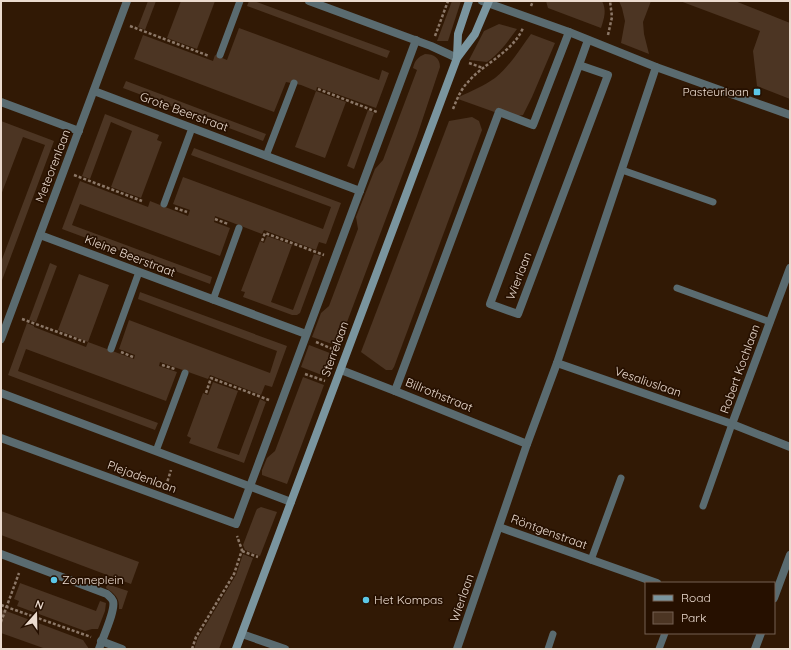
<svg xmlns="http://www.w3.org/2000/svg" width="791" height="650" font-family="Quicksand,sans-serif">
	<style>
		.green { fill: #4c3523 }
		.lines { fill: none; stroke-linecap: round; stroke-linejoin: round }
		.path { stroke: #8c7868; stroke-width: 2.5; stroke-dasharray: 3 2; stroke-linecap: butt }
		.lane { stroke: #5a6b70; stroke-width: 7 }
		.street { stroke: #5a6b70; stroke-width: 8 }
		.secondary { stroke: #7a959f; stroke-width: 8 }
		.poi-dot { fill: #5cc7e7; stroke: #261000; stroke-width: 1.5 }
		.labels { text-anchor: middle; stroke-width: 3.5; stroke-linejoin: round; paint-order: stroke }
		.poi-label { font-size: 12px; fill: #ebdbcf; stroke: #261000; text-anchor: start }
		.street-label { font-size: 12px; fill: #ebdbcf; stroke: #261000 }
	</style>
	<rect width="100%" height="100%" fill="#311905"/>
	<!-- green -->
	<g class="green">
		<path d="M148 1H156L145 30 138 27Z"/>
		<path d="M181 1H215L197 49 167 38Z"/>
		<path d="M249 1H254L390 51 387 58 247 6Z"/>
		<path d="M452 1H461L448 41H437Z"/>
		<path d="M546 1H602C607 11 604 18 601 28L548 8Z"/>
		<path d="M619 1H651L643 22 644 34 649 54 621 43 625 21 622 8Z"/>
		<path d="M680 1H735L790 23V99L757 86 753 51 760 31Z"/>
		<path d="M499 24 517 29C508 41 500 53 487 62L469 60 484 31Z"/>
		<path d="M239 28 379 80 382 70 389 73 376 108 317 87 316 91 346 102 325 158 295 147 316 91 301 85 286 82 274 112 134 59 143 35 213 61 215 55 227 60Z"/>
		<path d="M531 34 555 43 532 97 523 115 513 117 500 114 458 99 459 97C471 91 484 86 495 78 510 66 520 49 531 34Z"/>
		<path d="M425 54C434 54 440 58 440 67L417 136 338 346 312 337 321 313 329 306 358 229 356 217 375 169 383 160 417 70 413 68C415 60 418 57 425 54Z"/>
		<path d="M126 81 266 134 263 141 123 88Z"/>
		<path d="M368 110 374 113 354 169 347 166Z"/>
		<path d="M105 114 159 135 157 140 162 142 141 198 111 187 132 131 111 122 90 179 82 176Z"/>
		<path d="M472 117 479 121 482 130 394 367 392 370H386L361 352 449 121Z"/>
		<path d="M1 121 54 141 1 283V262L45 145 23 137 1 195Z"/>
		<path d="M194 148 341 203 326 244 319 242 316 250 264 230 262 234 215 216 214 222 230 228 220 256 80 204 72 225 212 277 210 284 62 229 80 181 148 207 150 201 188 216 190 210 173 204 183 177 323 229 331 207 191 155Z"/>
		<path d="M267 236 292 245 271 302 293 310 314 254 321 256 300 313 297 315H292L243 297 245 292 241 291 260 241 264 243Z"/>
		<path d="M50 263 57 266 36 322 29 320Z"/>
		<path d="M79 274 109 285 88 342 134 359 135 355 119 349 129 320 270 373 277 351 138 299 140 292 287 346 272 387 265 385 261 395 210 375 208 379 160 362 159 366 177 372 166 401 26 349 18 371 158 423 155 430 8 375 27 323 34 326V327L86 347 88 342 58 330Z"/>
		<path d="M309 345 335 355 327 377 301 367Z"/>
		<path d="M303 377 324 385 287 484 262 475V470L267 458 275 451Z"/>
		<path d="M213 382 238 391 217 448 239 455 260 399 266 402 244 463 189 443 191 438 187 436 203 393 208 395Z"/>
		<path d="M261 507 277 512 260 556 245 550 243 545 256 511 257 509Z"/>
		<path d="M1 511 139 562 131 584 1 535Z"/>
		<path d="M243 554 253 558 219 649H194L198 638 236 575Z"/>
		<path d="M20 583 96 611 100 601 106 603 105 611 98 629H92L85 631 17 606 19 601 14 599Z"/>
		<path d="M107 584 128 591 122 609H119C120 598 114 593 106 588Z"/>
		<path d="M1 609 83 640 89 649H46L1 633Z"/>
	</g>
	<g class="lines">
		<!-- path -->
		<g class="path">
			<path d="M531 6 533 1"/>
			<path d="M130 26 209 56"/>
			<path d="M608 35 612 17 610 1"/>
			<path d="M435 36 448 1"/>
			<path d="M469 63 483 68"/>
			<path d="M318 89 377 112"/>
			<path d="M453 109C457 99 461 89 468 82 485 62 512 53 523 28"/>
			<path d="M74 175 142 201"/>
			<path d="M175 208 187 212"/>
			<path d="M215 219 228 224"/>
			<path d="M262 241 265 233 324 255"/>
			<path d="M22 319 85 342"/>
			<path d="M316 342 335 350"/>
			<path d="M121 352 133 357"/>
			<path d="M162 365 175 369"/>
			<path d="M305 374 325 381"/>
			<path d="M206 393 211 378 269 400"/>
			<path d="M166 486 171 470"/>
			<path d="M242 551 258 557"/>
			<path d="M1 605 91 637"/>
			<path d="M1 622 19 573"/>
			<path d="M192 649 196 637 234 574 242 550 237 536"/>
		</g>
		<!-- lane -->
		<g class="lane">
			<path d="M220 55 240 1"/>
			<path d="M266 156 294 83"/>
			<path d="M622 170 713 202"/>
			<path d="M164 204 192 128"/>
			<path d="M677 288 770 322"/>
			<path d="M213 300 239 228"/>
			<path d="M111 349 139 272"/>
			<path d="M156 451 185 373"/>
			<path d="M703 506 732 424"/>
			<path d="M591 560 621 478"/>
			<path d="M548 649 553 634"/>
			<path d="M659 649 665 633"/>
		</g>
		<!-- street -->
		<g class="street">
			<path d="M309 1 431 46 457 58"/>
			<path d="M482 1 569 32 656 67 790 115"/>
			<path d="M579 65 608 75 518 314 490 304 579 65 588 40"/>
			<path d="M94 91 360 191"/>
			<path d="M1 102 79 131"/>
			<path d="M40 235 306 334"/>
			<path d="M1 339 127 1"/>
			<path d="M557 363 732 424 790 447"/>
			<path d="M341 370 395 391 527 444"/>
			<path d="M395 391 499 112 533 125 569 32"/>
			<path d="M1 393 291 502"/>
			<path d="M732 424 790 268"/>
			<path d="M1 438 236 524 416 40"/>
			<path d="M499 527 657 583"/>
			<path d="M1 554 107 594C109 596 112 598 113 601 116 610 102 639 99 649"/>
			<path d="M774 598 790 555"/>
			<path d="M242 634 285 649"/>
			<path d="M101 641 122 649"/>
			<path d="M457 649 527 444 557 363 656 67"/>
			<path d="M755 649 761 633"/>
		</g>
		<!-- secondary -->
		<g class="secondary">
			<path d="M457 57 458 34 469 1"/>
			<path d="M236 649 457 58 475 34 489 1"/>
		</g>
	</g>
	<!-- markers -->
	<g class="poi-dot">
		<rect x="753" y="88" width="8" height="8" rx="2"/>
		<circle cx="54" cy="580" r="4"/>
		<circle cx="366" cy="600" r="4"/>
	</g>
	<g class="labels">
		<!-- poi labels -->
		<g class="poi-label">
			<text x="749" y="96" text-anchor="end">Pasteurlaan</text>
			<text x="62" y="584">Zonneplein</text>
			<text x="374" y="604">Het Kompas</text>
		</g>
		<!-- street labels -->
		<g class="street-label">
			<text transform="translate(184 112) rotate(20)" y="4">Grote Beerstraat</text>
			<text transform="translate(53 166) rotate(-69)" y="4">Meteorenlaan</text>
			<text transform="translate(130 256) rotate(21)" y="4">Kleine Beerstraat</text>
			<text transform="translate(519 276) rotate(-69)" y="4">Wierlaan</text>
			<text transform="translate(335 349) rotate(-70)" y="4">Sterrelaan</text>
			<text transform="translate(740 369) rotate(-70)" y="4">Robert Kochlaan</text>
			<text transform="translate(648 382) rotate(19)" y="4">Vesaliuslaan</text>
			<text transform="translate(439 395) rotate(22)" y="4">Billrothstraat</text>
			<text transform="translate(142 477) rotate(20)" y="4">Plejadenlaan</text>
			<text transform="translate(549 532) rotate(20)" y="4">Röntgenstraat</text>
			<text transform="translate(462 598) rotate(-71)" y="4">Wierlaan</text>
		</g>
	</g>
	<!-- border -->
	<rect width="791" height="650" fill="none" stroke="#ebdbcf" stroke-width="4"/>
	<!-- legend -->
	<rect x="645" y="582" width="130" height="52" fill="#261000" stroke="#756153"/>
	<rect x="653" y="595" width="20" height="6" fill="#7a959f" stroke="#756153"/>
	<text x="681" y="602" font-size="12" fill="#ebdbcf">Road</text>
	<rect x="653" y="612" width="20" height="12" fill="#4c3523" stroke="#756153"/>
	<text x="681" y="622" font-size="12" fill="#ebdbcf">Park</text>
	<!-- north arrow -->
	<g transform="translate(36 614) rotate(20)" stroke="#261000" stroke-width="3" paint-order="stroke">
	<path d="M0-3L7 15L0 10L-7 15Z" fill="#ebdbcf"/>
	<text y="-6" font-size="11" font-weight="bold" text-anchor="middle" fill="#ebdbcf">N</text>
	</g>
</svg>
